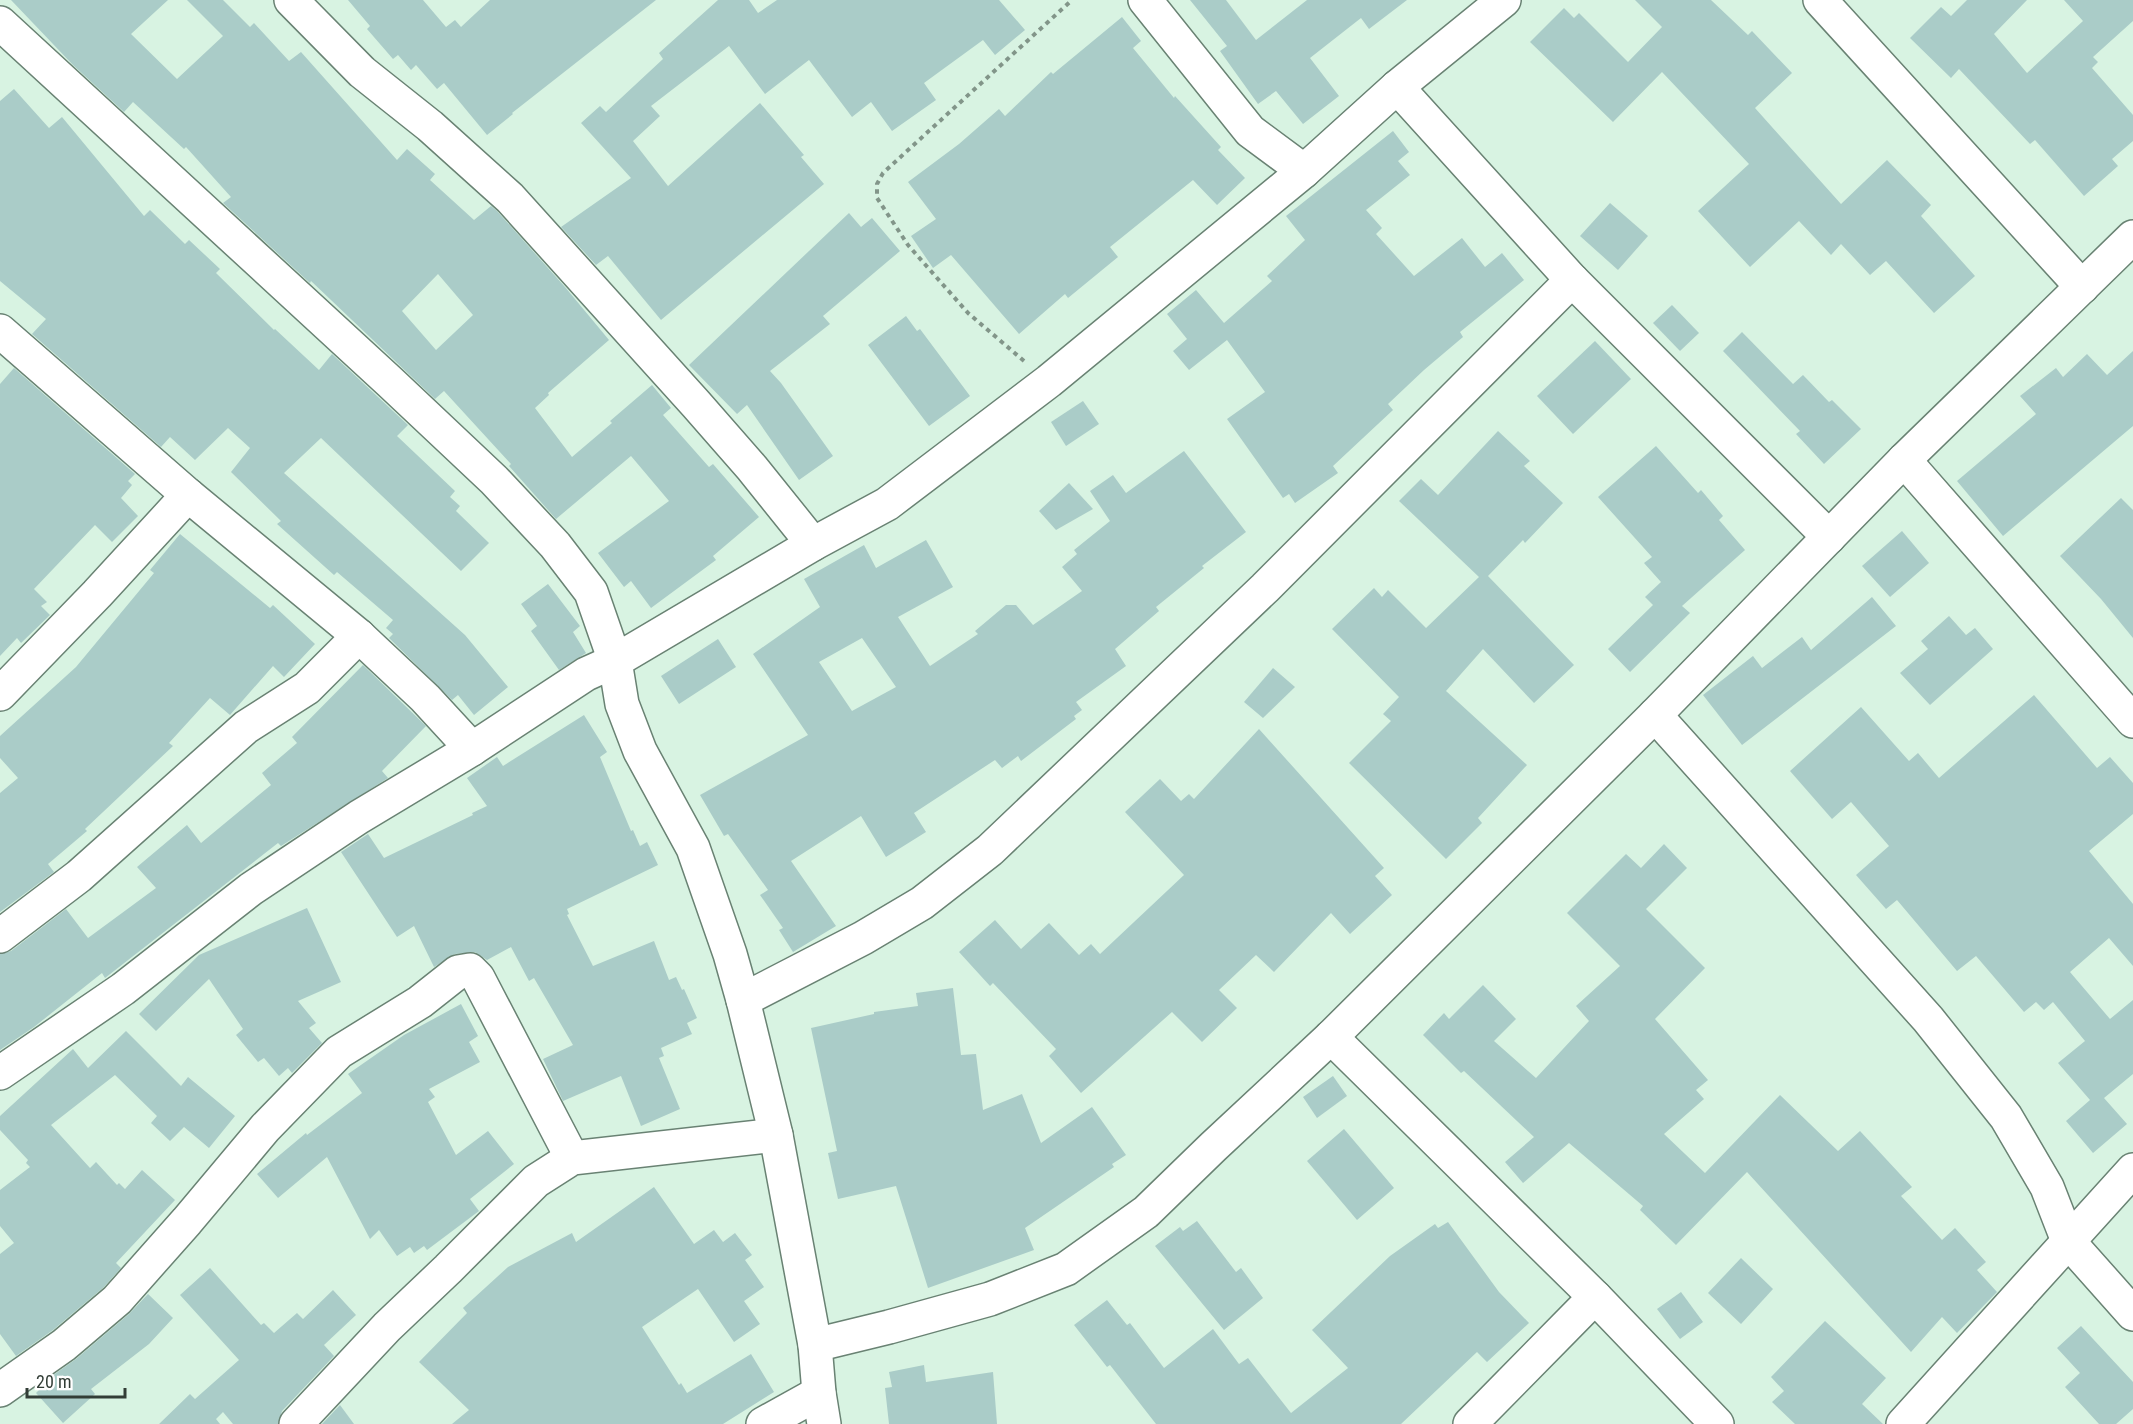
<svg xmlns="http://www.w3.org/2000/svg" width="2133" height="1424" font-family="'Roboto Condensed',sans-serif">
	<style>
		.building { fill: #aaccc8; fill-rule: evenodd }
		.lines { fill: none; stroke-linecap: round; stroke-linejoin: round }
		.minor-casing { stroke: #698273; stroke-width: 36 }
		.path { stroke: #829589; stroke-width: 4; stroke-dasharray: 4.5 4.5; stroke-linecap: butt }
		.minor { stroke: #fff; stroke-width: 33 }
	</style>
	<rect width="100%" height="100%" fill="#d8f3e2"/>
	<!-- building -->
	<g class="building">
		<path d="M11 0H168L131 34 177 79 223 36 187 0H223L250 27 254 23 289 61 301 52 397 160 407 149 435 174 430 180 474 220 491 206 497 211 565 287 609 340 548 393 549 395 535 408 572 457 612 423 610 421 652 385 671 408 663 415 709 467 713 464 759 517 713 556 716 560 651 608 631 581 624 587 598 553 669 501 631 456 556 519 509 466 511 464 444 391 435 399 311 281 310 283 223 203 231 197 186 147 184 149 133 102 124 112 73 65ZM438 274 473 315 436 350 402 311Z"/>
		<path d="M348 0H423L446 27 455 20 461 27 490 0H656L512 113 513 114 487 135 444 83 437 89 416 65 411 70 398 55 393 59 367 29 370 26Z"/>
		<path d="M718 0H749L758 13 777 0H999L1025 30 995 55 983 40 924 83 936 100 892 131 871 102 852 117 809 60 765 94 729 46 651 106 660 116 633 141 668 186 760 103 804 155 801 157 824 184 661 320 608 256 596 265 561 227 631 178 581 123 600 106 606 112 663 59 659 53Z"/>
		<path d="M1190 0H1226L1256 40 1307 0H1407L1369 29 1361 18 1310 58 1339 96 1303 124 1276 91 1258 104 1220 51 1227 46Z"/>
		<path d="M1635 0H1711L1748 35 1752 31 1792 73 1755 108 1841 204 1887 160 1931 205 1921 216 1975 276 1934 313 1886 261 1870 275 1841 244 1831 255 1799 221 1750 267 1698 211 1749 164 1662 72 1613 122 1530 42 1564 8 1574 18 1579 13 1628 62 1662 27Z"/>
		<path d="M1967 0H2027L1994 34 2027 73 2083 21 2064 0H2133V21L2093 57 2098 62 2092 68 2133 115V141L2112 159 2118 166 2084 196 2035 140 2030 144 1959 69 1951 78 1910 38 1941 7 1951 16Z"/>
		<path d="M1122 17 1141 41 1133 48 1174 98 1175 96 1221 147 1218 150 1245 178 1217 205 1193 180 1110 247 1118 257 1068 298 1065 294 1019 334 951 255 933 268 911 236 936 219 908 182 959 144 999 109 1005 116 1051 72 1053 74Z"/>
		<path d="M14 89 49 128 62 117 144 216 150 210 185 244 189 240 220 269 216 273 274 330 275 329 319 370 332 354 408 425 397 436 455 491 450 497 460 506 456 511 489 543 461 571 321 438 284 473 465 635 508 687 474 715 458 695 452 700 389 638 393 634 386 628 393 620 337 572 334 575 277 524 281 521 231 472 250 448 228 428 195 460 170 437 161 447 32 334 46 319 0 281V101Z"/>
		<path d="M1393 131 1409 152 1398 161 1410 175 1366 210 1382 228 1376 234 1414 276 1462 238 1485 267 1502 253 1524 280 1460 332 1463 337 1424 370 1388 404 1393 410 1333 466 1338 473 1295 503 1289 494 1283 498 1227 419 1265 392 1227 340 1189 370 1173 351 1187 339 1167 314 1196 290 1224 323 1272 281 1267 276 1305 240 1286 216Z"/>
		<path d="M1610 203 1648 236 1618 270 1580 236Z"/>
		<path d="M849 213 861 227 872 218 900 251 823 316 830 324 770 371 781 383 833 456 799 480 747 405 737 414 689 365Z"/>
		<path d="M1672 305 1699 333 1680 351 1653 323Z"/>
		<path d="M906 316 917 331 920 329 970 396 929 426 868 345Z"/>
		<path d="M1742 332 1793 384 1803 375 1829 402 1832 400 1861 429 1824 464 1796 434 1800 431 1723 351Z"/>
		<path d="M1595 341 1631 379 1573 434 1537 396Z"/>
		<path d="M2133 351V426L2003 536 1957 481 2036 414 2020 396 2056 368 2063 377 2087 354 2107 375Z"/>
		<path d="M14 368 135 474 128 481 132 485 121 498 138 516 112 542 95 525 34 589 47 602 41 606 50 615 21 643 17 638 0 656V384Z"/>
		<path d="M1083 401 1099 424 1066 446 1051 422Z"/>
		<path d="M1498 431 1530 461 1524 466 1563 503 1525 543 1523 540 1488 576 1574 665 1534 703 1483 649 1446 691 1527 765 1478 818 1482 823 1446 859 1349 763 1391 721 1383 714 1399 697 1332 629 1374 588 1382 597 1388 590 1426 628 1479 577 1399 501 1421 479 1438 495Z"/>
		<path d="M1656 446 1698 493 1701 490 1723 516 1719 520 1745 550 1682 606 1690 613 1630 672 1608 649 1653 605 1645 597 1661 582 1644 563 1652 557 1598 497Z"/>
		<path d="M1184 451 1246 532 1202 566 1204 568 1156 607 1159 611 1115 649 1126 666 1076 702 1082 710 1074 716 1076 719 1021 761 1018 756 1002 768 995 760 914 813 926 832 886 857 861 816 791 861 836 926 793 952 779 930 783 928 760 895 768 890 728 834 724 836 700 795 808 735 753 654 820 607 804 579 864 545 876 568 926 540 953 587 898 617 930 666 978 634 975 631 1006 605H1016L1033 625 1082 591 1062 567 1077 554 1074 550 1110 521 1090 491 1113 475 1126 493ZM862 638 896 687 852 711 819 662Z"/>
		<path d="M1069 483 1093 509 1056 530 1039 511Z"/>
		<path d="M2121 498 2133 510V638L2101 599 2060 556Z"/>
		<path d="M1902 531 1929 563 1890 597 1862 566Z"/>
		<path d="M180 534 270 608 273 605 315 644 284 677 273 666 230 715 210 698 169 743 173 746 85 829 87 831 48 864 54 872 0 912V793L18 778 0 758V736L76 667 154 573 150 570Z"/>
		<path d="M548 584 580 626 573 632 586 653 559 670 531 631 537 626 521 604Z"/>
		<path d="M1872 597 1896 626 1742 745 1703 695 1753 656 1762 668 1802 637 1811 650Z"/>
		<path d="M1949 616 1966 635 1975 628 1993 649 1930 705 1900 673 1928 649 1921 641Z"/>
		<path d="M718 639 736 667 679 704 661 676Z"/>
		<path d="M363 665 426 726 382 771 388 778 281 846 278 843 105 978 102 973 34 1027 0 1050V954L11 951 66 909 88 938 156 888 137 867 187 825 201 843 271 785 262 773 297 743 292 737Z"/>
		<path d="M1273 668 1295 687 1263 718 1244 702Z"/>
		<path d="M2034 695 2097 768 2110 757 2133 783V814L2089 851 2133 904V966L2109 938 2070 972 2110 1019 2133 1000V1074L2104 1098 2127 1124 2093 1153 2066 1121 2090 1100 2058 1063 2085 1041 2053 1002 2044 1010 2036 1002 2024 1012 1976 956 1957 971 1897 900 1886 909 1856 875 1889 846 1851 802 1832 819 1790 771 1861 707 1909 761 1918 753 1939 778Z"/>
		<path d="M584 715 607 752 600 757 631 831 633 830 640 846 647 842 658 865 567 909 569 914 567 915 593 966 654 941 669 980 676 977 682 990 684 989 697 1018 687 1023 692 1034 661 1048 664 1056 659 1058 680 1109 641 1126 621 1076 563 1101 543 1059 573 1045 534 978 529 981 511 947 487 960 475 952 455 954 434 967 414 926 397 937 341 852 368 834 384 858 473 815 472 813 487 806 467 778 497 757 503 766Z"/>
		<path d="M1259 729 1384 868 1375 876 1392 895 1350 934 1331 913 1274 972 1256 955 1219 990 1237 1008 1202 1042 1172 1012 1081 1093 1049 1056 1056 1049 993 983 990 986 959 952 995 920 1021 949 1049 923 1079 955 1091 944 1100 954 1184 875 1125 812 1160 779 1181 801 1189 794 1194 799Z"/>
		<path d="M1664 844 1687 868 1646 909 1705 968 1655 1019 1708 1080 1696 1090 1704 1099 1664 1134 1705 1173 1780 1095 1838 1151 1860 1131 1912 1187 1901 1196 1942 1240 1955 1228 1986 1262 1977 1270 1997 1292 1957 1333 1942 1317 1911 1352 1747 1172 1676 1245 1640 1210 1643 1206 1569 1143 1523 1183 1505 1162 1534 1137 1464 1071 1461 1073 1423 1035 1444 1013 1449 1019 1483 985 1516 1019 1494 1041 1536 1078 1589 1021 1576 1006 1620 966 1567 913 1626 854 1641 868Z"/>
		<path d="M307 908 341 982 298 1001 316 1023 309 1028 322 1043 292 1073 288 1068 279 1076 264 1058 258 1062 236 1035 243 1029 209 979 156 1031 139 1014 199 955Z"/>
		<path d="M953 988 961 1055 976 1054 983 1110 1022 1094 1041 1143 1092 1107 1126 1155 1112 1164 1114 1167 1025 1228 1034 1250 928 1288 896 1186 838 1199 828 1153 837 1151 811 1028 874 1014V1012L918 1006 916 993Z"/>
		<path d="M461 1004 478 1036 469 1042 480 1062 429 1089 435 1097 428 1102 456 1155 488 1131 514 1164 470 1199 479 1211 427 1250 424 1246 414 1253 410 1247 397 1256 379 1230 370 1239 327 1157 278 1198 257 1174 306 1133 307 1135 362 1093 348 1074 404 1035Z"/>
		<path d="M126 1031 181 1086 188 1077 235 1116 209 1148 184 1127 170 1141 151 1123 157 1116 115 1075 51 1125 90 1168 96 1162 117 1185 119 1183 125 1189 142 1170 175 1200 116 1263 121 1268 104 1287 53 1330 16 1356 0 1334V1254L14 1243 0 1226V1190L30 1167 26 1163 28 1160 0 1130V1116L73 1049 88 1068Z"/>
		<path d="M1333 1076 1347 1096 1317 1118 1303 1097Z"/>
		<path d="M1344 1129 1394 1188 1357 1220 1307 1161Z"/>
		<path d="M654 1187 694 1244 714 1230 723 1242 735 1233 752 1255 745 1260 764 1287 744 1301 760 1324 734 1342 698 1289 642 1327 679 1385 681 1383 687 1393 751 1354 774 1392 723 1424H452L469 1410 419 1362 467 1313 463 1308 508 1267 572 1233 576 1242Z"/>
		<path d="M1197 1221 1236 1272 1241 1268 1263 1298 1224 1330 1155 1246 1180 1227 1183 1231Z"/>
		<path d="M1448 1222 1499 1292 1529 1323 1487 1362 1477 1352 1401 1424H1156L1110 1365 1107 1367 1074 1325 1107 1300 1127 1325 1130 1323 1164 1368 1213 1329 1239 1364 1248 1358 1291 1413 1348 1368 1312 1330 1390 1256 1435 1224 1438 1228Z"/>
		<path d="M1741 1258 1773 1289 1741 1324 1708 1293Z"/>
		<path d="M210 1268 261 1325 264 1323 274 1333 297 1313 303 1319 333 1290 356 1315 324 1345 334 1356 282 1411 278 1424H233L223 1412 216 1419 220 1424H159L190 1394 195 1399 239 1360 180 1295Z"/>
		<path d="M1681 1292 1703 1322 1680 1339 1657 1309Z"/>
		<path d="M148 1294 173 1318 149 1344 91 1389 95 1394 63 1423 36 1393 40 1389 38 1386 76 1359 129 1314Z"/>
		<path d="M1825 1321 1886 1378 1862 1404 1883 1424H1795L1772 1402 1784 1391 1771 1377Z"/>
		<path d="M2081 1326 2133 1382V1409L2116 1424H2099L2065 1387 2080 1373 2057 1348Z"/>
		<path d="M924 1365 926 1382 993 1372 997 1424H889L885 1388 892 1387 889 1372Z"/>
		<path d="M340 1405 354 1424H322Z"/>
	</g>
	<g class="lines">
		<defs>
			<g id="minor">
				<path d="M291 0 362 72 430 126 510 198 696 404 752 468 813 544"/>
				<path d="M1145 0 1250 131 1304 171"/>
				<path d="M1820 0 2082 287"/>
				<path d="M0 23 390 382 494 480 555 545 591 592 615 661 622 704 640 751 693 848 730 954 743 1000 776 1135 815 1345 819 1393 824 1424"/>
				<path d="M1397 87 1572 280 1829 537"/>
				<path d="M0 331 188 495 359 636 425 698 472 749"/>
				<path d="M1904 460 2133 721"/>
				<path d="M0 694 97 594 188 495"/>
				<path d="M1655 715 1928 1019 2006 1117 2047 1187 2068 1241 2133 1314"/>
				<path d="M0 936 79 876 246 727 307 688 359 636"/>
				<path d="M743 1000 863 938 922 903 990 850 1265 588 1572 280"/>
				<path d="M1331 1037 1595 1297 1717 1424"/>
				<path d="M0 1073 123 989 251 889 359 817 472 749 586 674 615 661 813 544 887 504 1049 381 1304 171 1397 87 1504 0"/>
				<path d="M815 1345 889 1327 990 1299 1066 1269 1146 1212 1213 1147 1331 1037 1655 715 1904 460 2133 237"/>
				<path d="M0 1390 64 1345 117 1300 187 1221 265 1128 339 1052 420 1002 458 972 470 970 478 978 572 1158"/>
				<path d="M296 1424 387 1327 448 1269 536 1181 572 1158 776 1135"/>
				<path d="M763 1424 819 1393"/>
				<path d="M1470 1424 1595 1297"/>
				<path d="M1903 1424 2133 1170"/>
			</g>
		</defs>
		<!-- minor casing -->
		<use href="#minor" class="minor-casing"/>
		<!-- path -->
		<path class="path" d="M1024 361 968 313 908 245 877 198V184L883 173 1072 0"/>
		<!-- minor -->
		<use href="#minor" class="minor"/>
	</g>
	<!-- scale -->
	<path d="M27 1388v9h98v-9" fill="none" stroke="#323d36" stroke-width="3"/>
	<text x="36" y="1388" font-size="18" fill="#323d36" stroke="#ffffff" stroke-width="4.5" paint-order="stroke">20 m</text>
</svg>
